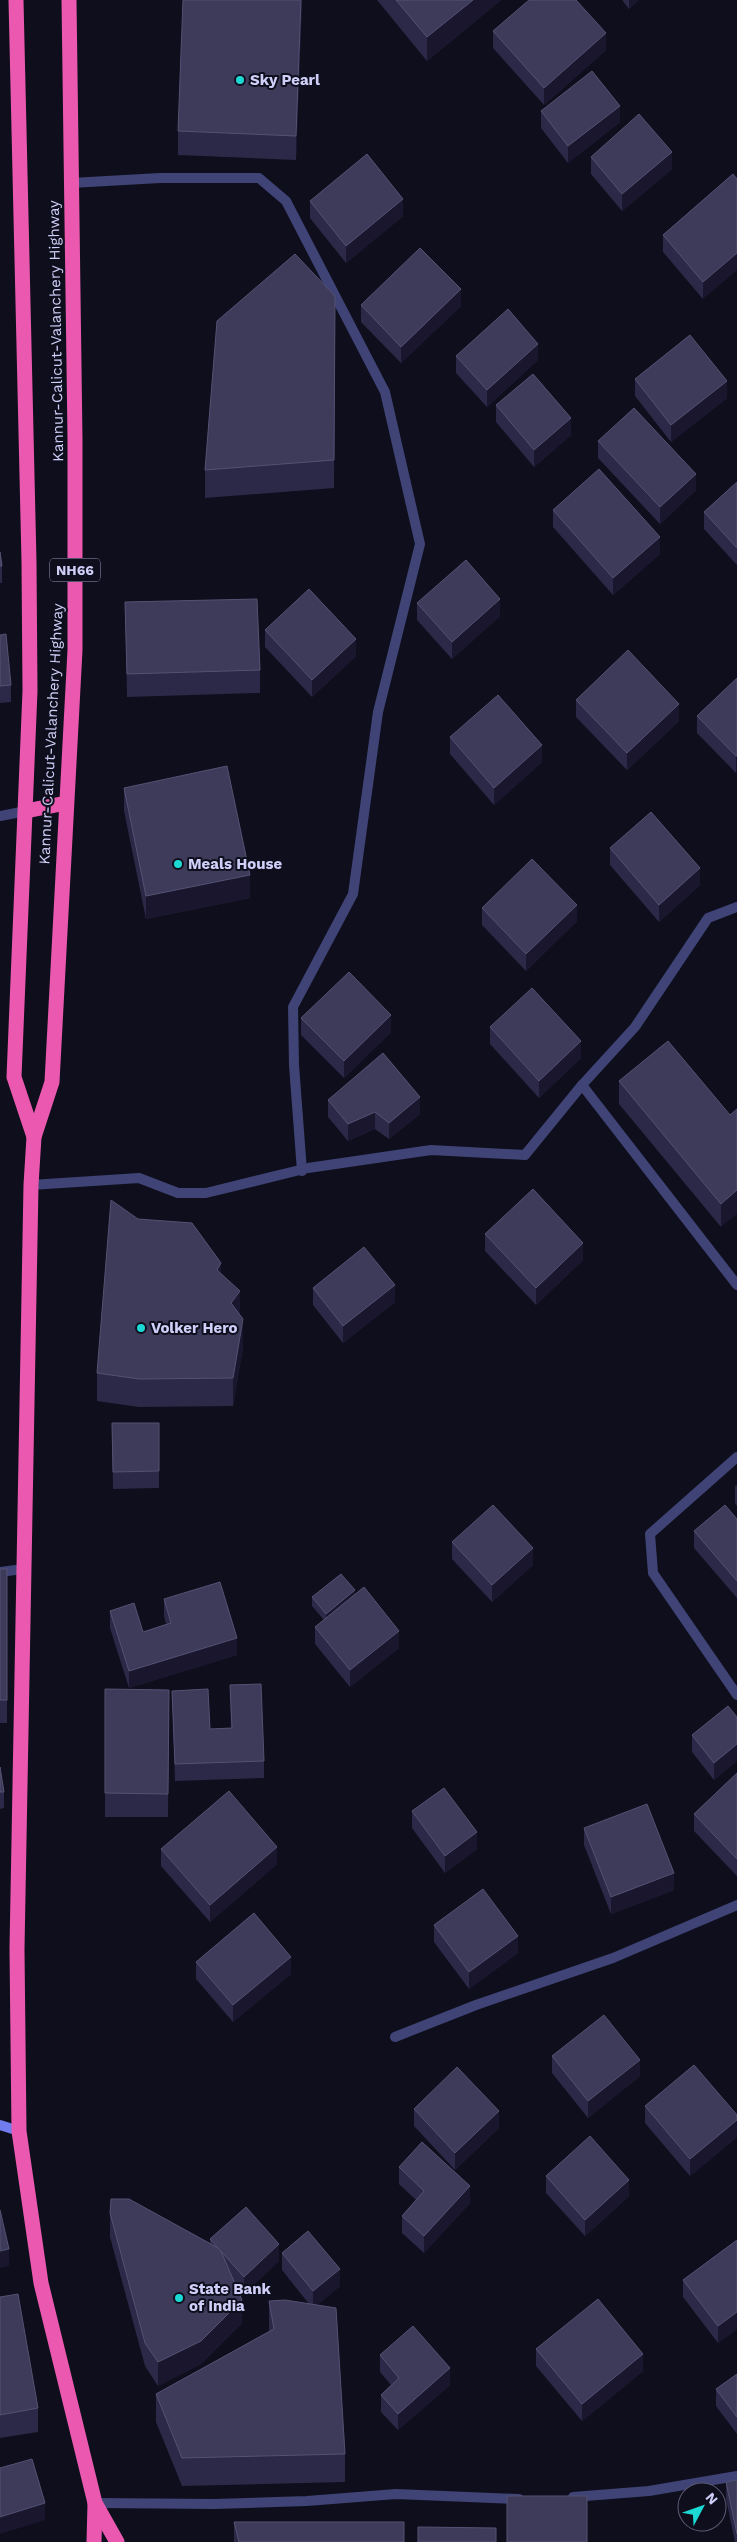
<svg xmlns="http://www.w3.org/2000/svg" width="737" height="2542" font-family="'Work Sans',sans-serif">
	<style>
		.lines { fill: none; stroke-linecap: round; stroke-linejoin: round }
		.street { stroke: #3f4375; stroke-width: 10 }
		.secondary { stroke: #727ded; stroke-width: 10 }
		.highway { stroke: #ea59af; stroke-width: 15 }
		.wall { fill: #2b2947 }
		.shaded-wall { fill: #19162e }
		.building { fill: #3d3a5a; stroke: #545273 }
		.poi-dot { fill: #1cd8d5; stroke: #0f0e1c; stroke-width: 2 }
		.labels { text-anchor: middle; stroke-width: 4; stroke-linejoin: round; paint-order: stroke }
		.shield { fill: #0f0e1c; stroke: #9595b7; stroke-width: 1 }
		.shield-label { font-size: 14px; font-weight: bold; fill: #cfcff9 }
		.poi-label { font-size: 15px; font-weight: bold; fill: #cfcff9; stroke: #0f0e1c; text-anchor: start }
		.street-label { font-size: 15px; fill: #cfcff9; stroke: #0f0e1c }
	</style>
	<rect width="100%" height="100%" fill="#0f0e1c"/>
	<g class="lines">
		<!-- street -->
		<g class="street">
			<path d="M71 183 160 178H259L286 201 385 392 420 544 378 712 353 894 293 1007 294 1065 302 1171"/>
			<path d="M0 816 26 811"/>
			<path d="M582 1085 737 1285"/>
			<path d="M31 1185 139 1178 178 1193H206L308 1168 431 1150 525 1155 582 1085 635 1027 708 918 737 907"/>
			<path d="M737 1457 650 1534 653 1573 737 1695"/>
			<path d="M0 1572 23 1569"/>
			<path d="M395 2037 476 2005 613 1958 737 1905"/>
			<path d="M573 2497 649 2491 737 2476"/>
			<path d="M95 2503 214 2504 307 2501 396 2494 519 2499"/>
		</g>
		<!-- secondary -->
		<path class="secondary" d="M0 2125 19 2131"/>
		<!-- highway -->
		<g class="highway">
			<path d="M16 0 29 562 30 691 14 1077 34 1137"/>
			<path d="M69 0 75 439V650L52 1082 34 1137 31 1185 17 1949 19 2131 41 2283 95 2503 117 2542"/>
			<path d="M26 811 66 803"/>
			<path d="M94 2542 95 2504"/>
		</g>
	</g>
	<!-- wall -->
	<g class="wall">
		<path d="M302 0 296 160 178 155V131Z"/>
		<path d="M377 0H501L427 61Z"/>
		<path d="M622 0H639L629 9Z"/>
		<path d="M493 31 606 50 544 105 493 48Z"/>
		<path d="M541 111 620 122 568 163 541 128Z"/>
		<path d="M591 157 672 169 622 211 591 174Z"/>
		<path d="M733 174 703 299 663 252V235Z"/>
		<path d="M310 201 403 216 346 263 310 218Z"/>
		<path d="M335 296 334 488 205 498V470Z"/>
		<path d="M361 305 461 306 401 363 361 322Z"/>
		<path d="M456 356 538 360 487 407 456 373Z"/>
		<path d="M635 379 727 398 671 442 635 396Z"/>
		<path d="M496 405 571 435 534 467 496 422Z"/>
		<path d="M598 441 696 490 660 524 598 458Z"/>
		<path d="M737 482V565L704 529V512Z"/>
		<path d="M553 510 660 554 613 595 553 527Z"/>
		<path d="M0 552 2 566V583H0Z"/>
		<path d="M125 602 260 670V693L127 697Z"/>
		<path d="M417 603 500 616 452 659 417 620Z"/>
		<path d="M265 630 356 656 312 697 265 647Z"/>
		<path d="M0 635 11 685V702L0 703Z"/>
		<path d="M737 678V773H736L697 733V716Z"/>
		<path d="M576 700 679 721 627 770 576 717Z"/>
		<path d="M450 737 542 762 494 805 450 754Z"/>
		<path d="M124 788 250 898 146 919 124 811Z"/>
		<path d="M610 848 700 885 659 922 610 865Z"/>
		<path d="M482 908 577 921 526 971 482 925Z"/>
		<path d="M301 1018 391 1032 344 1078 301 1035Z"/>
		<path d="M490 1027 581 1058 539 1098 490 1044Z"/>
		<path d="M619 1081 730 1115 721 1227 619 1104Z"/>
		<path d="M328 1100 420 1114 389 1139 375 1129 348 1141 328 1117Z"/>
		<path d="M138 1219 221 1274 240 1315 243 1347 233 1406 139 1407 97 1401V1373Z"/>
		<path d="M485 1234 583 1260 536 1305 485 1251Z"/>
		<path d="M313 1288 395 1302 343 1343 313 1305Z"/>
		<path d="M112 1423H159V1488L113 1489Z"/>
		<path d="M737 1485V1506L735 1503V1486Z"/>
		<path d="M737 1519V1598L694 1548V1531Z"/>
		<path d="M452 1542 533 1565 492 1602 452 1559Z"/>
		<path d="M0 1569 7 1700V1723H0Z"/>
		<path d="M355 1594 399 1648 350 1687 315 1644V1627L324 1620 312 1606V1597Z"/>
		<path d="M164 1599 237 1655 129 1688 110 1628V1611L143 1632 166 1624 164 1616Z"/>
		<path d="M230 1685 264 1761V1778L175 1781 172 1691 210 1729 231 1728Z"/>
		<path d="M105 1689 169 1690 168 1817H105Z"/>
		<path d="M737 1717V1761L714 1780 692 1752V1735Z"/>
		<path d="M0 1767 4 1792V1808L0 1809Z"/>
		<path d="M737 1773V1876L694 1831V1814Z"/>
		<path d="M412 1811 477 1849 445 1873 412 1828Z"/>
		<path d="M584 1828 674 1890 611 1914 584 1845Z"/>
		<path d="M161 1849 277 1864 210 1922 161 1866Z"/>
		<path d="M434 1925 518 1953 469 1989 434 1942Z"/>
		<path d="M196 1962 291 1974 233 2022 196 1979Z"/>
		<path d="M552 2056 640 2076 588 2118 552 2073Z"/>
		<path d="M645 2106 737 2115V2137L690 2176 645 2123Z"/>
		<path d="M414 2109 499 2128 455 2170 414 2126Z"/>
		<path d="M399 2167 470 2203 424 2253 402 2233V2216L416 2200 399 2184Z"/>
		<path d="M546 2176 629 2196 585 2236 546 2193Z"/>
		<path d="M110 2213 210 2244V2239L279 2261 244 2294 235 2283 242 2323 201 2364 158 2386 145 2366 110 2237Z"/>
		<path d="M737 2240V2329L718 2343 683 2297V2280Z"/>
		<path d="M282 2253 340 2286 317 2305 345 2454V2482L182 2486 156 2422V2394L269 2331V2301L309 2304 282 2270Z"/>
		<path d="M0 2297 38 2408V2432L0 2438Z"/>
		<path d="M536 2349 643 2371 582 2421 536 2366Z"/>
		<path d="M380 2355 450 2385 398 2430 381 2412V2395L391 2385 380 2372Z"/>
		<path d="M737 2374V2434L716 2406V2389Z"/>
		<path d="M737 2480V2542H735L726 2499V2482Z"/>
		<path d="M234 2522 404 2542H234Z"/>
	</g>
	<!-- shaded-wall -->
	<g class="shaded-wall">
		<path d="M301 0H302L296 160V136Z"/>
		<path d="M473 0H501L427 61V37Z"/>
		<path d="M629 0H639L629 9Z"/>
		<path d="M606 33V50L544 105V88Z"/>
		<path d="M620 106V122L568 163V146Z"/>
		<path d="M672 152V169L622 211V194Z"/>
		<path d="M403 199V216L346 263V246Z"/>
		<path d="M737 253V270L703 299V282Z"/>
		<path d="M461 289V306L401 363V347Z"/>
		<path d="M538 344V360L487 407V390Z"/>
		<path d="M727 381V398L671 442V425Z"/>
		<path d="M571 418V435L534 467V450Z"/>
		<path d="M696 474V490L660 524V507Z"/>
		<path d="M660 537V554L613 595V578Z"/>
		<path d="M500 599V616L452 659V642Z"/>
		<path d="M356 639V656L312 697V680Z"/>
		<path d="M679 704V721L627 770V753Z"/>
		<path d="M542 745V762L494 805V788Z"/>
		<rect x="736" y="756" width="1" height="17"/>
		<path d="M700 868V885L659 922V905Z"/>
		<path d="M250 875V898L146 919V896Z"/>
		<path d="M577 905V921L526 971V954Z"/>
		<path d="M391 1015V1032L344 1078V1061Z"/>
		<path d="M581 1041V1058L539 1098V1081Z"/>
		<path d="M420 1097V1114L389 1139V1123Z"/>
		<path d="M375 1112V1129L348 1141V1124Z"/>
		<path d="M737 1190V1214L721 1227V1204Z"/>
		<path d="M583 1243V1260L536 1305V1288Z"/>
		<path d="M221 1263V1291L217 1270Z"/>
		<path d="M395 1285V1302L343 1343V1326Z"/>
		<path d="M240 1291V1319L231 1303Z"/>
		<path d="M243 1319V1347L233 1406V1378Z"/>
		<path d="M533 1548V1565L492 1602V1585Z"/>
		<path d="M355 1590V1599L326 1623V1614Z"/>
		<path d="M399 1631V1648L350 1687V1670Z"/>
		<path d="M237 1638V1655L129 1688V1671Z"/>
		<path d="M737 1744V1761L714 1780V1763Z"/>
		<path d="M477 1832V1849L445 1873V1856Z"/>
		<path d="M277 1847V1864L210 1922V1905Z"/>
		<path d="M674 1873V1890L611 1914V1897Z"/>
		<path d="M518 1936V1953L469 1989V1972Z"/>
		<path d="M291 1957V1974L233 2022V2005Z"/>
		<path d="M640 2060V2076L588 2118V2101Z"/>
		<path d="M499 2111V2128L455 2170V2153Z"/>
		<path d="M737 2120V2137L690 2176V2159Z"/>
		<path d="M629 2180V2196L585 2236V2220Z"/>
		<path d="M470 2186V2203L424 2253V2236Z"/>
		<path d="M279 2244V2261L244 2294V2277Z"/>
		<path d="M9 2249V2266L0 2268V2251Z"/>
		<path d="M340 2269V2286L313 2308V2291Z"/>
		<path d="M242 2300V2323L201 2364 158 2386V2362Z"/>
		<path d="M737 2312V2329L718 2343V2326Z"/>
		<path d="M643 2354V2371L582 2421V2404Z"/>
		<path d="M450 2368V2385L398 2430V2414Z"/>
		<path d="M45 2503V2520L0 2534V2517Z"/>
	</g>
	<!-- building -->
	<g class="building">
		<path d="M183 0H301L296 136 178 131Z"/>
		<path d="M396 0H473L427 37Z"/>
		<path d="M529 0H576L606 33 544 88 493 31Z"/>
		<path d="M592 71 620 106 568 146 541 111Z"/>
		<path d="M639 114 672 152 622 194 591 157Z"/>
		<path d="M367 154 403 199 346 246 310 201Z"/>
		<path d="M733 174 737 179V253L703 282 663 235Z"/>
		<path d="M420 248 461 289 401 347 361 305Z"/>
		<path d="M295 254 335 296 334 460 205 470 217 321Z"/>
		<path d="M508 309 538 344 487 390 456 356Z"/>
		<path d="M690 335 727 381 671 425 635 379Z"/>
		<path d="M533 374 571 418 534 450 496 405Z"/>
		<path d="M634 408 696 474 660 507 598 441Z"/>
		<path d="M599 469 660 537 613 578 553 510Z"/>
		<path d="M737 482V548L704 512Z"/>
		<path d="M0 552 2 566H0Z"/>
		<path d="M466 560 500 599 452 642 417 603Z"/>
		<path d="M309 589 356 639 312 680 265 630Z"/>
		<path d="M257 599 260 670 127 674 125 602Z"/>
		<path d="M6 634 11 685 0 686V635Z"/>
		<path d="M628 650 679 704 627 753 576 700Z"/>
		<path d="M737 678V756H736L697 716Z"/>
		<path d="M498 695 542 745 494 788 450 737Z"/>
		<path d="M227 766 250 875 146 896 124 788Z"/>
		<path d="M651 812 700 868 659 905 610 848Z"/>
		<path d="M532 859 577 905 526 954 482 908Z"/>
		<path d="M349 972 391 1015 344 1061 301 1018Z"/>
		<path d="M532 988 581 1041 539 1081 490 1027Z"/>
		<path d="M668 1041 730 1115 737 1109V1190L721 1204 619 1081Z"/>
		<path d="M383 1053 420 1097 389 1123 375 1112 348 1124 328 1100Z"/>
		<path d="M533 1189 583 1243 536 1288 485 1234Z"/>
		<path d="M111 1200 138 1219 192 1223 221 1263 217 1270 240 1291 231 1303 243 1319 233 1378 139 1379 97 1373Z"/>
		<path d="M364 1247 395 1285 343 1326 313 1288Z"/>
		<path d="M112 1423H159V1471L113 1472Z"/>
		<path d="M493 1505 533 1548 492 1585 452 1542Z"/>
		<path d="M725 1505 737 1519V1581L694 1531Z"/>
		<rect x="0" y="1569" width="7" height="131"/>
		<path d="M341 1574 355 1590 326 1614 312 1597Z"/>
		<path d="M220 1582 237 1638 129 1671 110 1611 134 1603 143 1632 171 1623 164 1599Z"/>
		<path d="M364 1587 399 1631 350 1670 315 1627Z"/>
		<path d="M261 1684 264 1761 175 1764 172 1691 208 1689 210 1729 232 1728 230 1685Z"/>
		<path d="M105 1689 169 1690 168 1794 105 1793Z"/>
		<path d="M728 1706 737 1717V1744L714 1763 692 1735Z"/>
		<path d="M0 1767 4 1792H0Z"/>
		<path d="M737 1773V1859L694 1814Z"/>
		<path d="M444 1788 477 1832 445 1856 412 1811Z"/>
		<path d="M229 1791 277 1847 210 1905 161 1849Z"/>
		<path d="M647 1804 674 1873 611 1897 584 1828Z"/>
		<path d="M483 1889 518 1936 469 1972 434 1925Z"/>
		<path d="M254 1913 291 1957 233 2005 196 1962Z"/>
		<path d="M604 2015 640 2060 588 2101 552 2056Z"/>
		<path d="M694 2065 737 2115V2120L690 2159 645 2106Z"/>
		<path d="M457 2067 499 2111 455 2153 414 2109Z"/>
		<path d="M590 2136 629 2180 585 2220 546 2176Z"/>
		<path d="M422 2142 470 2186 424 2236 402 2216 424 2191 399 2167Z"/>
		<path d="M111 2199H129L220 2249 242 2300 201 2341 158 2362 145 2343 110 2213Z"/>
		<path d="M246 2207 279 2244 244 2277 210 2239Z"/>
		<path d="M0 2210 9 2249 0 2251Z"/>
		<path d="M308 2231 340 2269 313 2291 282 2253Z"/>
		<path d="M737 2240V2312L718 2326 683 2280Z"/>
		<path d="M18 2294 38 2408 0 2415V2297Z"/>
		<path d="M598 2299 643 2354 582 2404 536 2349Z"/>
		<path d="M285 2300 336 2308 345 2454 182 2458 156 2394 274 2329 269 2301Z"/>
		<path d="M413 2326 450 2368 398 2414 381 2395 399 2378 380 2355Z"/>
		<path d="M737 2374V2417L716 2389Z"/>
		<path d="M32 2459 45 2503 0 2517V2468Z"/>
		<path d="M737 2480V2534L726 2482Z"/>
		<rect x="507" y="2496" width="80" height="46"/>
		<path d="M234 2522H404V2542H239Z"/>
		<path d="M418 2527 496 2528V2542H418Z"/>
	</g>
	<!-- markers -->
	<g class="poi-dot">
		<circle cx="240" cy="80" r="5"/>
		<circle cx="178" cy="864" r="5"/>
		<circle cx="141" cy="1328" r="5"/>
		<circle cx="179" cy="2298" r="5"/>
	</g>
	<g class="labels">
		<!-- shield labels -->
		<rect class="shield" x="50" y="558.5" width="50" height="23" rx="4"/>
		<g class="shield-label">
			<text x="75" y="575">NH66</text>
		</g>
		<!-- poi labels -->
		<g class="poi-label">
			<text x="250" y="85">Sky Pearl</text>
			<text x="188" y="869">Meals House</text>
			<text x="151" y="1333">Volker Hero</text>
			<text x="189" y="2294">State Bank<tspan x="189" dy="17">of India</tspan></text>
		</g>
		<!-- street labels -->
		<g class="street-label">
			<text transform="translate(56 331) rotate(-91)" y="5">Kannur-Calicut-Valanchery Highway</text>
			<text transform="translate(51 734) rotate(-87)" y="5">Kannur-Calicut-Valanchery Highway</text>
		</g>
	</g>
	<!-- north arrow -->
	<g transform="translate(702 2507) rotate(49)"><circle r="24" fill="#0f0e1c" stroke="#5c5b74"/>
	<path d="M0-4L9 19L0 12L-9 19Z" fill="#1cd8d5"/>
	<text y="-8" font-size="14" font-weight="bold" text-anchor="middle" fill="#cfcff9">N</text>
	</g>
</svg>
